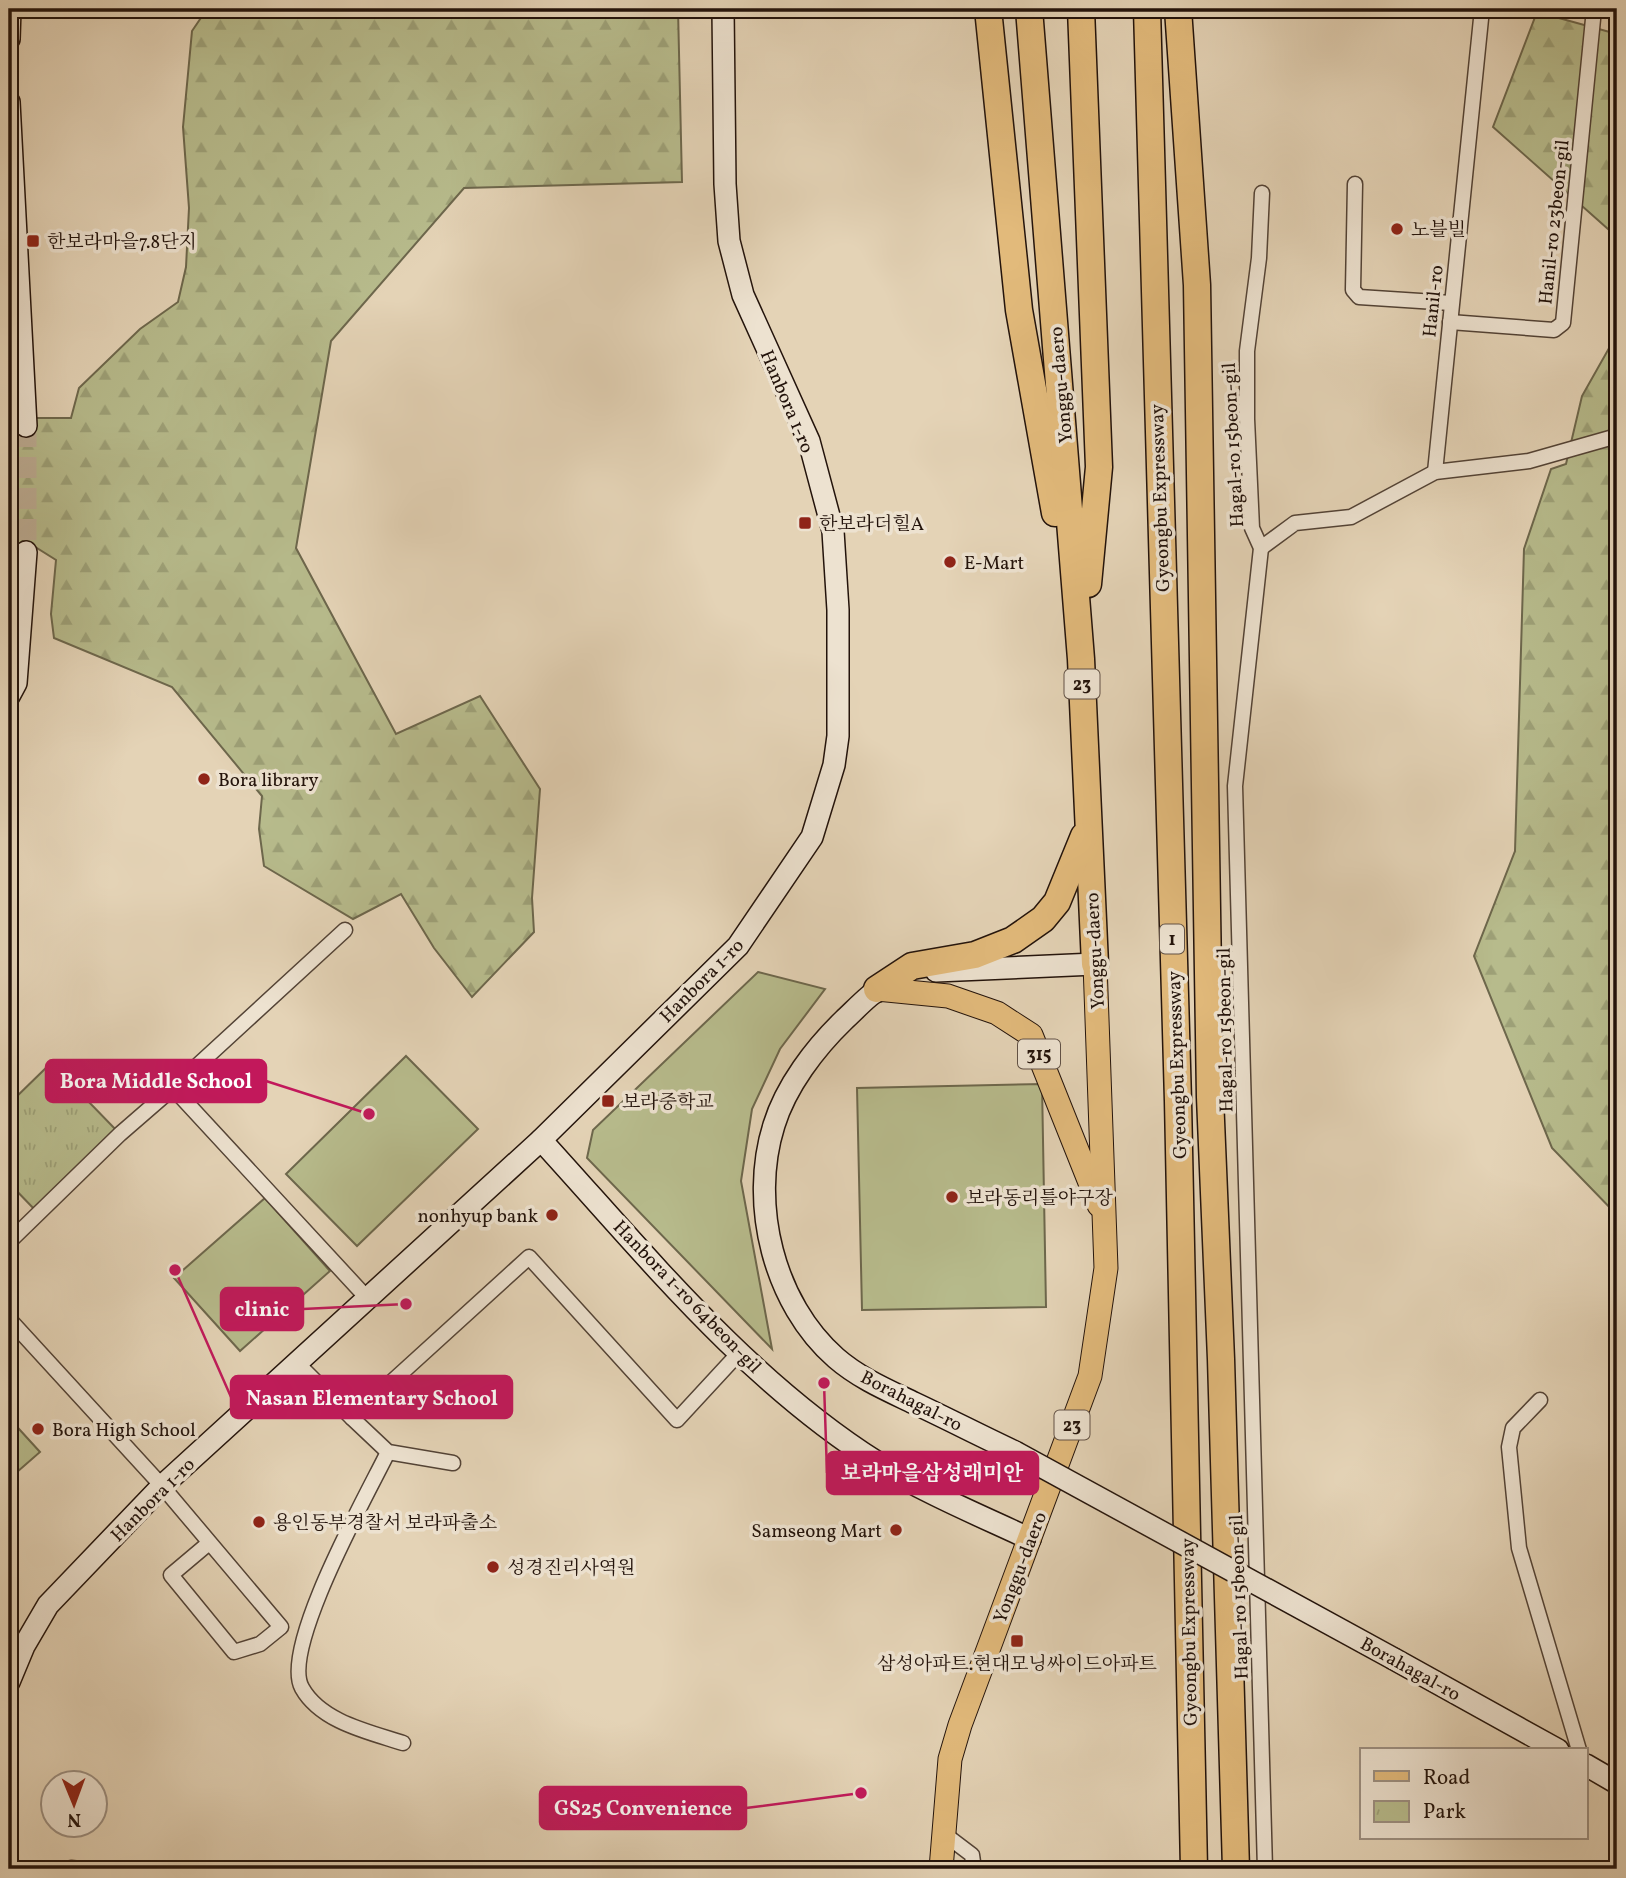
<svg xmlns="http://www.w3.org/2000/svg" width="1626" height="1878" font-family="Vollkorn,'Noto Serif KR',serif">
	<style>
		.grass { fill: #b7bb8c; stroke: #6d674c; stroke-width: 2 }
		.forest { fill: url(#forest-firs); stroke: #6d674c; stroke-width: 2 }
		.park { fill: url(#park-tufts); stroke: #6d674c; stroke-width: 2 }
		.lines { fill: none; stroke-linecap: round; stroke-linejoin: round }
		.secondary-tunnel { stroke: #bdad94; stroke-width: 21; stroke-dasharray: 21 10; stroke-linecap: butt }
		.street-casing { stroke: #534336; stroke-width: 17 }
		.secondary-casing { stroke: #23130b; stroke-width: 24 }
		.primary-casing { stroke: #23130b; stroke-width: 25 }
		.highway-casing { stroke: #23130b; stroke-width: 29 }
		.street { stroke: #ede2d0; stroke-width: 14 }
		.secondary { stroke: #ede2d0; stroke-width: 21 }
		.primary { stroke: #e2ba7b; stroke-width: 23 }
		.highway { stroke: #e2ba7b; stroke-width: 26 }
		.secondary-bridge-casing { stroke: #23130b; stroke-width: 24; stroke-linecap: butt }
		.secondary-bridge { stroke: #ede2d0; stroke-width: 21 }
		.poi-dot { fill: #8f2418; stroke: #ede2d0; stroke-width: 2.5 }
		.labels { text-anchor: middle; stroke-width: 7; stroke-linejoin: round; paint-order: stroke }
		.shield { fill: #ede2d0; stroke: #605146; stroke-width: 2 }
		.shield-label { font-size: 18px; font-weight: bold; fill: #23130b }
		.street-label { font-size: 19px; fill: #23130b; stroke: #ede2d0 }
		.poi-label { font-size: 19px; fill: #23130b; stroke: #ede2d0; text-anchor: start }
		.leader { fill: none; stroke: #c2185b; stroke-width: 2.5 }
		.callout-dot { fill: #c2185b; stroke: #ede2d0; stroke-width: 2.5 }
		.callout { fill: #c2185b; stroke: #c2185b; stroke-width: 2.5 }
		.callout-label { font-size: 21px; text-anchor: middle; font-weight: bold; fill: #fff }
	</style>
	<defs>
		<pattern id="forest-firs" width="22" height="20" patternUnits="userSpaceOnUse" patternTransform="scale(1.75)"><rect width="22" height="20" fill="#b7bb8c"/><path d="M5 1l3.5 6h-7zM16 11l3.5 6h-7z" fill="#9da077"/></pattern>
		<pattern id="park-tufts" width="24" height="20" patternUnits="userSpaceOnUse" patternTransform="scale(1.75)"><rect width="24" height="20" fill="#b7bb8c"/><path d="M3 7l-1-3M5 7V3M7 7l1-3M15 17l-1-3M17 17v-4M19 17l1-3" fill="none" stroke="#9da077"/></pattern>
	</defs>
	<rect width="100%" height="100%" fill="#e4d3b6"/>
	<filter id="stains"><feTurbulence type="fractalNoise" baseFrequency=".00286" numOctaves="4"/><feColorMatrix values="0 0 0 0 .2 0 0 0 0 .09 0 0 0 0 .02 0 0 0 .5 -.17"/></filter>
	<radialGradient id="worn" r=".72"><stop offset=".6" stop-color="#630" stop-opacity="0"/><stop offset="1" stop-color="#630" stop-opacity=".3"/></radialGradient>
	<!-- grass -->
	<g class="grass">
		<path d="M758 972 825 989 780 1049 752 1109 741 1181 772 1349 587 1158 593 1130Z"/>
		<path d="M406 1056 478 1129 357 1246 286 1174Z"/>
		<path d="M1042 1084 1046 1307 862 1310 857 1088Z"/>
		<path d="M265 1198 330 1271 240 1351 174 1278Z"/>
		<path d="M9 1418 40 1452 9 1479Z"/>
	</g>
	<!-- forest -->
	<g class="forest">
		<path d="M207 9H678L682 182 464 188 331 341 296 548 396 734 480 696 540 789 532 898 534 932 472 997 434 948 401 894 353 919 264 866 259 829 262 796 172 687 54 638 51 614 56 560 24 540 9 551V418H71L79 388 140 329 178 302 186 267 189 208 183 127 192 31Z"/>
		<path d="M1537 12 1617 34V237L1493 127Z"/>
		<path d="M1617 334V1215L1552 1148 1474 956 1515 851 1524 549 1551 469 1566 464 1582 396Z"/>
	</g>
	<!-- park -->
	<path class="park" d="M51 1063 120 1134 38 1213 9 1183V1104Z"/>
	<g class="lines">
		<!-- secondary-tunnel -->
		<path class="secondary-tunnel" d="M26 426V552"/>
		<defs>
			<g id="street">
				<path d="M1355 184 1353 290 1359 297 1451 303"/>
				<path d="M1262 193 1259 258 1247 351V419L1252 528 1261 548 1235 786 1265 1869"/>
				<path d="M1450 322 1554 330 1563 323 1594 9"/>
				<path d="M1435 472 1482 9"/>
				<path d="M1261 548 1295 523 1351 517 1435 472 1529 461 1617 436"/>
				<path d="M345 930 173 1088 367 1298"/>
				<path d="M9 1242 120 1134 173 1088"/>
				<path d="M9 1319 162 1486 281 1627 260 1644 234 1652 171 1575 209 1543"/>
				<path d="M296 1362 352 1418 529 1257 677 1420 738 1354"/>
				<path d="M1540 1400 1513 1428 1509 1447 1519 1548 1579 1750"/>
				<path d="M352 1418 388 1452 453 1463"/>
				<path d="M388 1452C368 1493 280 1649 302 1688 321 1722 369 1732 403 1743"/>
				<path d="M943 1833 972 1855 974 1869"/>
				<path d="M71 1868 81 1869"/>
			</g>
			<g id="secondary">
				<path d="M9 39 10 9"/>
				<path d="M9 102 26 426"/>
				<path d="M9 696 16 683 26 552"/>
				<path d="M936 971 1095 964"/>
				<path d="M889 983C871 992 858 1007 844 1020 815 1048 786 1086 774 1125 749 1204 774 1304 836 1358 859 1378 887 1390 914 1403 948 1419 981 1436 1015 1452"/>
				<path d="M541 1140C646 1255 745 1379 878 1463 925 1493 979 1515 1030 1539"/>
				<path d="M1394 1659 1558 1750"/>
				<path d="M9 1682 24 1646 48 1605 162 1486 541 1140 738 946 812 837 834 765 838 736V610L833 531 809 441 743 295 729 241 725 184 723 9"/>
				<path d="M1586 1765 1617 1783"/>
			</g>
			<g id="primary">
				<path d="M877 989 948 996 997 1013 1031 1035 1099 1205"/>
				<path d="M941 1869 950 1759 960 1725 1090 1376 1106 1268 1095 964"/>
			</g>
			<g id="highway">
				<path d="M988 9 1019 310 1055 513"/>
				<path d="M1029 9 1081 659 1095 964"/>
				<path d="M1081 9 1099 467 1088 584"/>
				<path d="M1147 9 1178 1101 1194 1869"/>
				<path d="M1178 9 1197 285 1210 1097 1221 1359 1236 1869"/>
				<path d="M877 989 912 966 975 955 1013 940 1043 919 1057 902 1084 836"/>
			</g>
		</defs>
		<!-- street casing -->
		<use href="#street" class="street-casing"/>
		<!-- secondary casing -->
		<use href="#secondary" class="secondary-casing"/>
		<!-- primary casing -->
		<use href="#primary" class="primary-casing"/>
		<!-- highway casing -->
		<use href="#highway" class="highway-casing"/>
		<!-- street -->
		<use href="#street" class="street"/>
		<!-- secondary -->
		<use href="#secondary" class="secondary"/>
		<!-- primary -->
		<use href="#primary" class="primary"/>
		<!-- highway -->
		<use href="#highway" class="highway"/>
		<defs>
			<path id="secondary-bridge" d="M1015 1452 1394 1659"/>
		</defs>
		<!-- secondary-bridge casing -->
		<use href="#secondary-bridge" class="secondary-bridge-casing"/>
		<!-- secondary-bridge -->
		<use href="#secondary-bridge" class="secondary-bridge"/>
	</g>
	<!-- markers -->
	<g class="poi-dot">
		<circle cx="1397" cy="229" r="7"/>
		<rect x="26" y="234" width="14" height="14" rx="3.5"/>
		<rect x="798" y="516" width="14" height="14" rx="3.5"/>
		<circle cx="950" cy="562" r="7"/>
		<circle cx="204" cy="779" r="7"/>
		<rect x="601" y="1094" width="14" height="14" rx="3.5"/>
		<circle cx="952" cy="1197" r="7"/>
		<circle cx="552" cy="1215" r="7"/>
		<circle cx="38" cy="1429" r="7"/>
		<circle cx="259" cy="1522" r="7"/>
		<circle cx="896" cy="1530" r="7"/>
		<circle cx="493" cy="1567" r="7"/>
		<rect x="1010" y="1634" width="14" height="14" rx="3.5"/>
	</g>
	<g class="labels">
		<!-- shield labels -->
		<g class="shield">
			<rect x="1064.5" y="669.5" width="35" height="29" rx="5"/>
			<rect x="1160" y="924.5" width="24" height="29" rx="5"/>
			<rect x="1018" y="1039.5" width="42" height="29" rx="5"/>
			<rect x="1054.5" y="1410.5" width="35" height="29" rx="5"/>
		</g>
		<g class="shield-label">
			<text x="1082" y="690">23</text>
			<text x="1172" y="945">1</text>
			<text x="1039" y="1060">315</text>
			<text x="1072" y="1431">23</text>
		</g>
		<!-- street labels -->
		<g class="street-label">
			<text transform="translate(1553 222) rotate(-84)" y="7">Hanil-ro 23beon-gil</text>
			<text transform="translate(1432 301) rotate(-84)" y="7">Hanil-ro</text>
			<text transform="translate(1060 385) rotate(-95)" y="7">Yonggu-daero</text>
			<text transform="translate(788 401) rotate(67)" y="7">Hanbora 1-ro</text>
			<text transform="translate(1232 445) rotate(-93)" y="7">Hagal-ro 15beon-gil</text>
			<text transform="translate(1159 498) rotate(-92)" y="7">Gyeongbu Expressway</text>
			<text transform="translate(1094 951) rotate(-93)" y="7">Yonggu-daero</text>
			<text transform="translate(701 980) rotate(-45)" y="7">Hanbora 1-ro</text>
			<text transform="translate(1224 1030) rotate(-91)" y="7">Hagal-ro 15beon-gil</text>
			<text transform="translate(1176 1065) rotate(-92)" y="7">Gyeongbu Expressway</text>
			<text transform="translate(688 1296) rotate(46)" y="7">Hanbora 1-ro 64beon-gil</text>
			<text transform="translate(912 1400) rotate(27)" y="7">Borahagal-ro</text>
			<text transform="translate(152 1499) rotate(-45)" y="7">Hanbora 1-ro</text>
			<text transform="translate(1019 1567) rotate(-69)" y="7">Yonggu-daero</text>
			<text transform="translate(1238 1597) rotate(-92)" y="7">Hagal-ro 15beon-gil</text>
			<text transform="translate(1188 1632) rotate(-91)" y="7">Gyeongbu Expressway</text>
			<text transform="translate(1411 1668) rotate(29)" y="7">Borahagal-ro</text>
		</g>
		<!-- poi labels -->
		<g class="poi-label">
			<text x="1411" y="236">노블빌</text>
			<text x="47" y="248">한보라마을7.8단지</text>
			<text x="819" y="530">한보라더힐A</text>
			<text x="964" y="569">E-Mart</text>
			<text x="218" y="786">Bora library</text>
			<text x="622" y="1108">보라중학교</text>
			<text x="966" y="1204">보라동리틀야구장</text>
			<text x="538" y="1222" text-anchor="end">nonhyup bank</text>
			<text x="52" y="1436">Bora High School</text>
			<text x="273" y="1529">용인동부경찰서 보라파출소</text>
			<text x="882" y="1537" text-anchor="end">Samseong Mart</text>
			<text x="507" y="1574">성경진리사역원</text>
			<text x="1017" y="1670" text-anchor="middle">삼성아파트.현대모닝싸이드아파트</text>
		</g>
	</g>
	<!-- callouts -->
	<path class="leader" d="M369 1114L266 1081M406 1304L303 1309M175 1270L231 1397M824 1383L827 1473M861 1793L746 1808"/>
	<g class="callout-dot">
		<circle cx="369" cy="1114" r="7"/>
		<circle cx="406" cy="1304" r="7"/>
		<circle cx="175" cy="1270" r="7"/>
		<circle cx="824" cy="1383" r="7"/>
		<circle cx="861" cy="1793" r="7"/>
	</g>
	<g class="callout">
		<rect x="46" y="1060" width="220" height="42" rx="7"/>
		<rect x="221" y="1288" width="82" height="42" rx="7"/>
		<rect x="231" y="1376" width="281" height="42" rx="7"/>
		<rect x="827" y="1452" width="211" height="42" rx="7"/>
		<rect x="540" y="1787" width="206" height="42" rx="7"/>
	</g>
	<g class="callout-label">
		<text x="156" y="1088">Bora Middle School</text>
		<text x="262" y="1316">clinic</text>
		<text x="372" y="1405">Nasan Elementary School</text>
		<text x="932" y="1480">보라마을삼성래미안</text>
		<text x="643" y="1815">GS25 Convenience</text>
	</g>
	<!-- margin -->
	<rect width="1626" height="1878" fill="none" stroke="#e4d3b6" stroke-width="35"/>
	<rect x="10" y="10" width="1605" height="1857" fill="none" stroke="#23130b" stroke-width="3.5"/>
	<rect x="18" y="18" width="1591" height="1843" fill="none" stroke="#23130b" stroke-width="2"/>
	<!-- legend -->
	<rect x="1360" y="1748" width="228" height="91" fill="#ede2d0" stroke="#9c8f81" stroke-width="2"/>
	<rect x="1374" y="1771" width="35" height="10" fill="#e2ba7b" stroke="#9c8f81" stroke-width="2"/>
	<text x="1423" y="1784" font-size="21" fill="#23130b">Road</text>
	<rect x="1374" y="1801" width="35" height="21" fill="url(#park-tufts)" stroke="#9c8f81" stroke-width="2"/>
	<text x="1423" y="1818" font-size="21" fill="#23130b">Park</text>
	<!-- north arrow -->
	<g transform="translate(74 1804) rotate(179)"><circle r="33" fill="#ede2d0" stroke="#9c8f81" stroke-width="2"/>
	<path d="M0-5L12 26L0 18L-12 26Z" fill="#8f2418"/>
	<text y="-10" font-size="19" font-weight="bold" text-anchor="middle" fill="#23130b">N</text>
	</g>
	<rect width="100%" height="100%" filter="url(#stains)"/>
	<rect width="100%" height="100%" fill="url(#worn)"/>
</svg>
